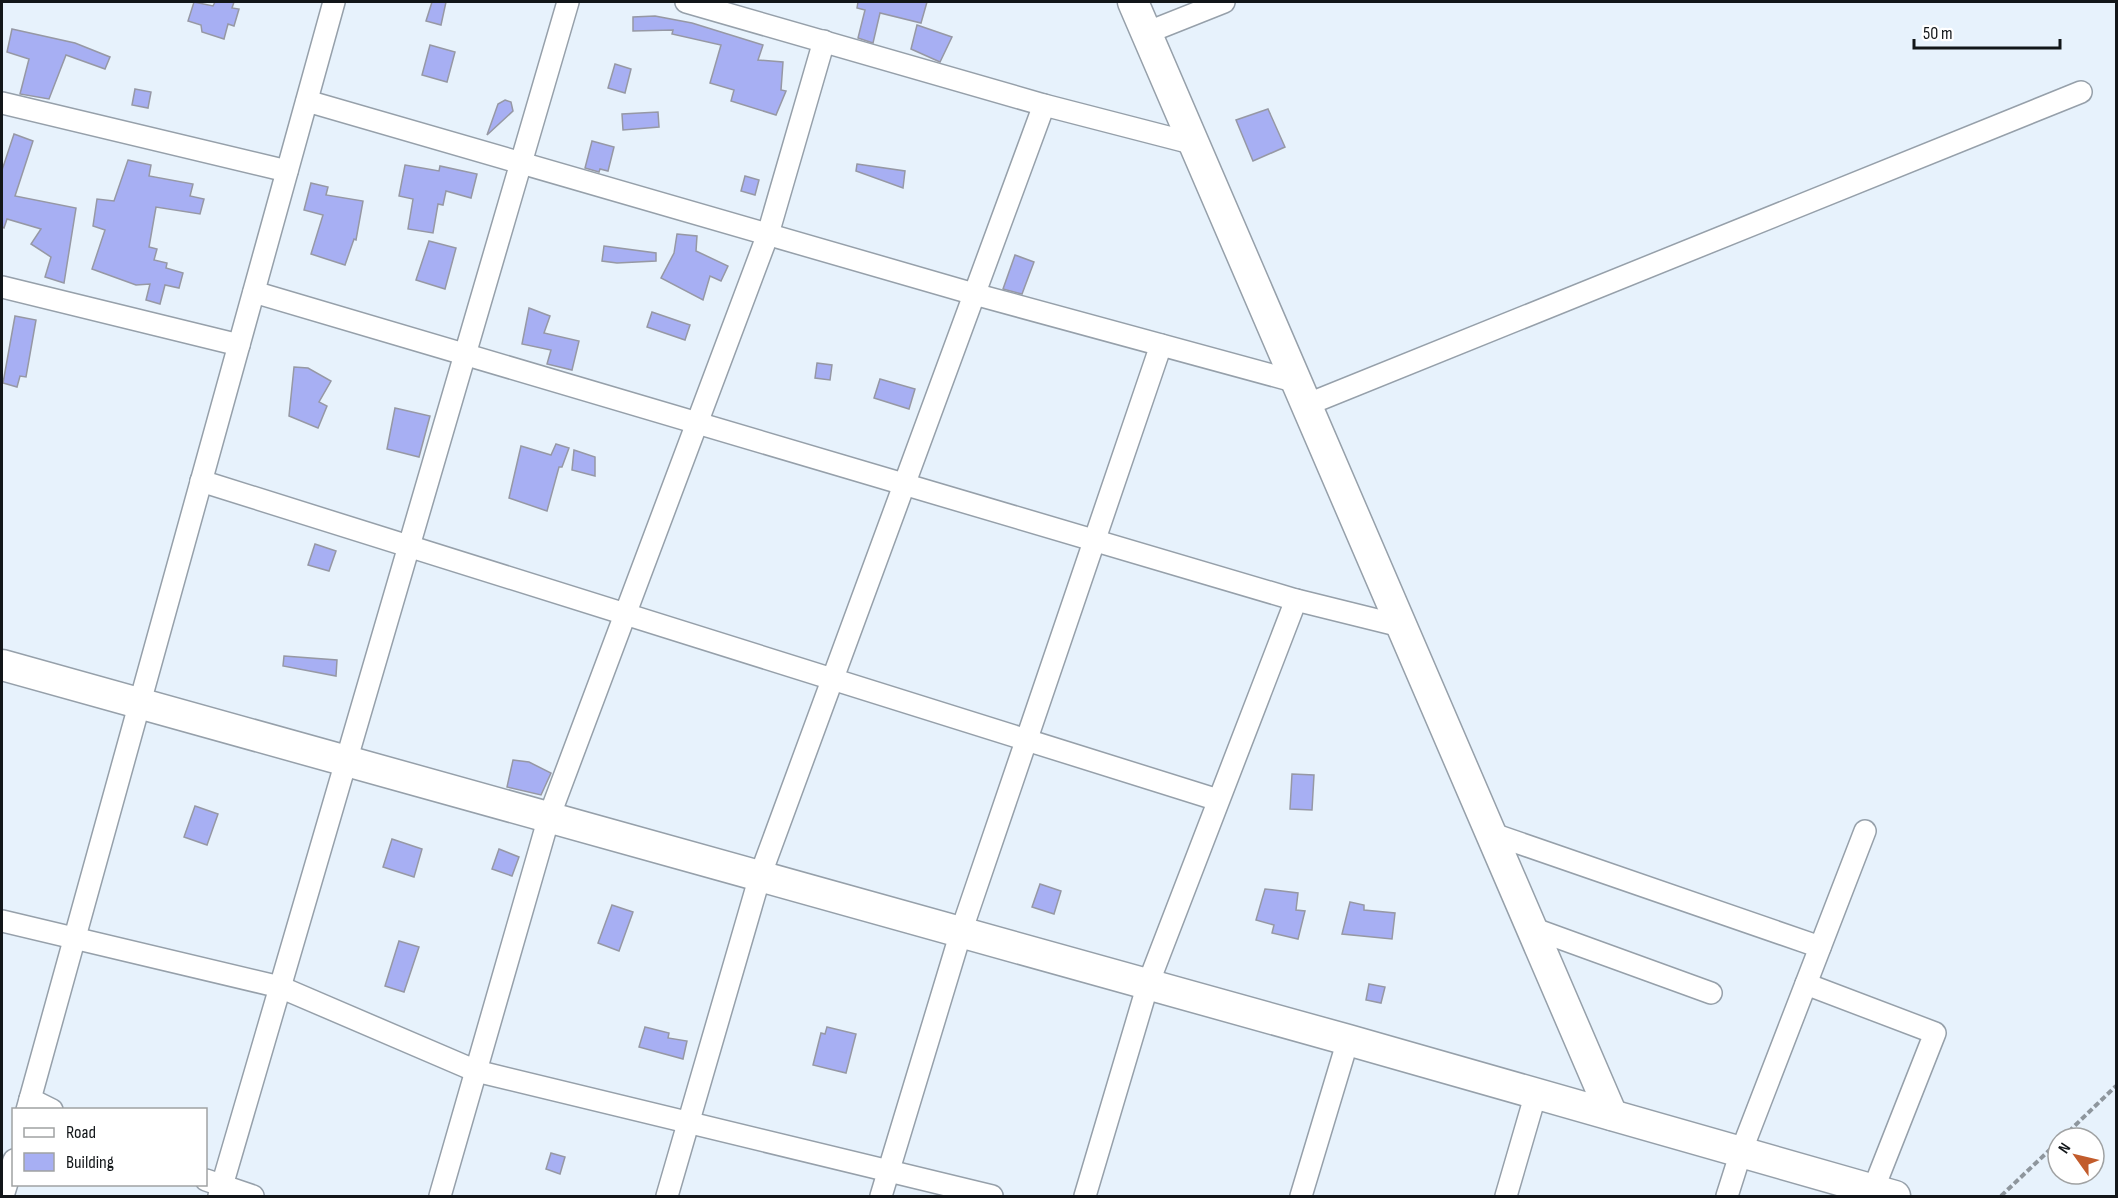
<svg xmlns="http://www.w3.org/2000/svg" width="2118" height="1198" font-family="'Sofia Sans Condensed',sans-serif">
	<style>
		.building { fill: #a7aff3; stroke: #9698a4; stroke-width: 1.5 }
		.lines { fill: none; stroke-linecap: round; stroke-linejoin: round }
		.street-casing { stroke: #96a0aa; stroke-width: 24 }
		.secondary-casing { stroke: #96a0aa; stroke-width: 33 }
		.path { stroke: #8e969d; stroke-width: 4; stroke-dasharray: 6 3; stroke-linecap: butt }
		.street { stroke: #fff; stroke-width: 21 }
		.secondary { stroke: #fff; stroke-width: 30 }
	</style>
	<rect width="100%" height="100%" fill="#e7f2fc"/>
	<!-- building -->
	<g class="building">
		<path d="M194 2 213 6 215 2H234L232 8 239 9 234 26 228 24 224 39 202 32 201 25 188 21Z"/>
		<path d="M432 2H446L441 25 426 21Z"/>
		<path d="M858 2H927L921 23 880 13 873 43 858 38 865 10 857 8Z"/>
		<path d="M655 16 692 23 763 45 758 60 783 62 781 90 786 91 776 115 731 101 734 90 710 83 721 45 672 34 673 30 633 31V17Z"/>
		<path d="M917 25 952 37 940 62 911 49Z"/>
		<path d="M12 29 75 43 110 57 105 69 66 55 49 99 20 94 29 59 7 52Z"/>
		<path d="M430 45 455 52 447 82 422 75Z"/>
		<path d="M615 64 631 69 625 93 608 88Z"/>
		<path d="M135 89 151 92 148 108 132 105Z"/>
		<path d="M505 100 511 102 513 111 487 135 498 104Z"/>
		<path d="M1268 109 1285 147 1253 161 1236 120Z"/>
		<path d="M658 112 659 127 623 130 622 114Z"/>
		<path d="M14 134 33 141 15 196 76 208 64 283 45 277 51 257 31 244 41 229 7 219 4 228 2 227V170Z"/>
		<path d="M592 141 614 147 608 171 600 169 599 172 585 168Z"/>
		<path d="M128 160 151 165 149 176 193 184 190 196 204 199 200 214 156 207 149 247 157 249 154 260 167 263 166 268 183 273 179 288 165 285 160 304 146 300 150 284 136 285 92 269 105 230 93 226 97 199 114 201Z"/>
		<path d="M857 164 905 171 903 188 856 171Z"/>
		<path d="M405 165 439 171 440 166 477 174 471 198 446 191 443 205 438 204 433 233 408 229 413 199 399 196Z"/>
		<path d="M745 176 759 180 755 195 741 191Z"/>
		<path d="M311 183 328 187 326 195 363 201 356 240 354 239 345 265 311 254 323 215 304 210Z"/>
		<path d="M677 234 697 236 696 251 728 266 721 281 710 276 703 300 661 278 674 253Z"/>
		<path d="M429 241 456 248 445 289 416 280Z"/>
		<path d="M604 246 656 253V261L617 263 602 261Z"/>
		<path d="M1015 255 1034 262 1022 294 1003 289Z"/>
		<path d="M529 308 550 316 544 333 579 341 572 370 547 364 551 350 522 344Z"/>
		<path d="M652 312 690 325 685 340 647 327Z"/>
		<path d="M15 316 36 320 26 377 20 376 17 387 3 383Z"/>
		<path d="M817 363 832 365 830 380 815 378Z"/>
		<path d="M294 367 308 368 331 381 319 402 327 406 318 428 289 416Z"/>
		<path d="M880 379 915 389 909 409 874 398Z"/>
		<path d="M395 408 430 416 419 457 387 449Z"/>
		<path d="M556 444 569 448 562 467H559L547 511 509 498 521 446 551 455Z"/>
		<path d="M574 450 595 457V476L572 470Z"/>
		<path d="M315 544 336 551 329 571 308 565Z"/>
		<path d="M284 656 337 660 336 676 283 666Z"/>
		<path d="M513 760 529 762 551 773 541 795 507 787Z"/>
		<path d="M1292 774 1314 775 1312 810 1290 809Z"/>
		<path d="M195 806 218 814 207 845 184 837Z"/>
		<path d="M392 839 422 849 414 877 383 867Z"/>
		<path d="M499 849 519 857 512 876 492 869Z"/>
		<path d="M1040 884 1061 891 1054 914 1032 907Z"/>
		<path d="M1265 889 1298 893 1296 910 1305 911 1298 939 1272 933 1274 925 1256 920Z"/>
		<path d="M1350 902 1364 905V910L1395 913 1392 939 1342 934Z"/>
		<path d="M612 905 633 912 619 951 598 943Z"/>
		<path d="M399 941 419 947 404 992 385 986Z"/>
		<path d="M1369 984 1385 987 1381 1003 1366 1000Z"/>
		<path d="M645 1027 669 1033 668 1038 687 1041 683 1059 639 1047Z"/>
		<path d="M827 1027 856 1034 846 1073 813 1065 821 1033 825 1034Z"/>
		<path d="M551 1153 565 1157 560 1174 546 1169Z"/>
	</g>
	<g class="lines">
		<defs>
			<g id="street">
				<path d="M686 2 1044 105 1195 144"/>
				<path d="M1146 33 1224 2"/>
				<path d="M307 101 974 294 1297 382"/>
				<path d="M2 103 287 171"/>
				<path d="M2 287 239 345"/>
				<path d="M254 292 1296 600 1401 626"/>
				<path d="M1306 405 2081 92"/>
				<path d="M201 481 1218 800"/>
				<path d="M1490 833 1820 947"/>
				<path d="M2 921 280 987 476 1071 992 1196"/>
				<path d="M1532 928 1711 993"/>
				<path d="M1806 984 1935 1033 1873 1190"/>
				<path d="M30 1099 52 1110"/>
				<path d="M27 1110 334 2"/>
				<path d="M206 1180 253 1196"/>
				<path d="M3 1196 14 1160"/>
				<path d="M219 1196 568 2"/>
				<path d="M440 1196 549 817 768 234 824 41"/>
				<path d="M667 1196 760 876 1044 105"/>
				<path d="M881 1196 961 932 1161 345"/>
				<path d="M1085 1196 1148 984 1296 600"/>
				<path d="M1301 1196 1348 1040"/>
				<path d="M1506 1196 1536 1093"/>
				<path d="M1727 1196 1741 1152 1865 831"/>
			</g>
			<g id="secondary">
				<path d="M1133 2 1612 1115"/>
				<path d="M2 665 1348 1040 1895 1196"/>
			</g>
		</defs>
		<!-- street casing -->
		<use href="#street" class="street-casing"/>
		<!-- secondary casing -->
		<use href="#secondary" class="secondary-casing"/>
		<!-- path -->
		<g class="path">
			<path d="M2062 1138 2116 1086"/>
			<path d="M2001 1196 2058 1142"/>
		</g>
		<!-- street -->
		<use href="#street" class="street"/>
		<!-- secondary -->
		<use href="#secondary" class="secondary"/>
	</g>
	<!-- border -->
	<rect width="2118" height="1198" fill="none" stroke="#121619" stroke-width="6"/>
	<!-- legend -->
	<rect x="12" y="1108" width="195" height="78" fill="#ffffff" stroke="#a0a2a3" stroke-width="1.5"/>
	<rect x="24" y="1128" width="30" height="9" fill="#ffffff" stroke="#a0a2a3" stroke-width="1.5"/>
	<text x="66" y="1138" font-size="18" fill="#121619">Road</text>
	<rect x="24" y="1153" width="30" height="18" fill="#a7aff3" stroke="#a0a2a3" stroke-width="1.5"/>
	<text x="66" y="1168" font-size="18" fill="#121619">Building</text>
	<!-- north arrow -->
	<g transform="translate(2076 1156) rotate(304)"><circle r="28" fill="#ffffff" stroke="#a0a2a3" stroke-width="1.5"/>
	<path d="M0-4.5L10 22L0 15L-10 22Z" fill="#c25c2c"/>
	<text y="-9" font-size="16" font-weight="bold" text-anchor="middle" fill="#121619">N</text>
	</g>
	<!-- scale -->
	<path d="M1914 39v9h146v-9" fill="none" stroke="#121619" stroke-width="3"/>
	<text x="1923" y="39" font-size="18" fill="#121619" stroke="#ffffff" stroke-width="4.5" paint-order="stroke">50 m</text>
</svg>
